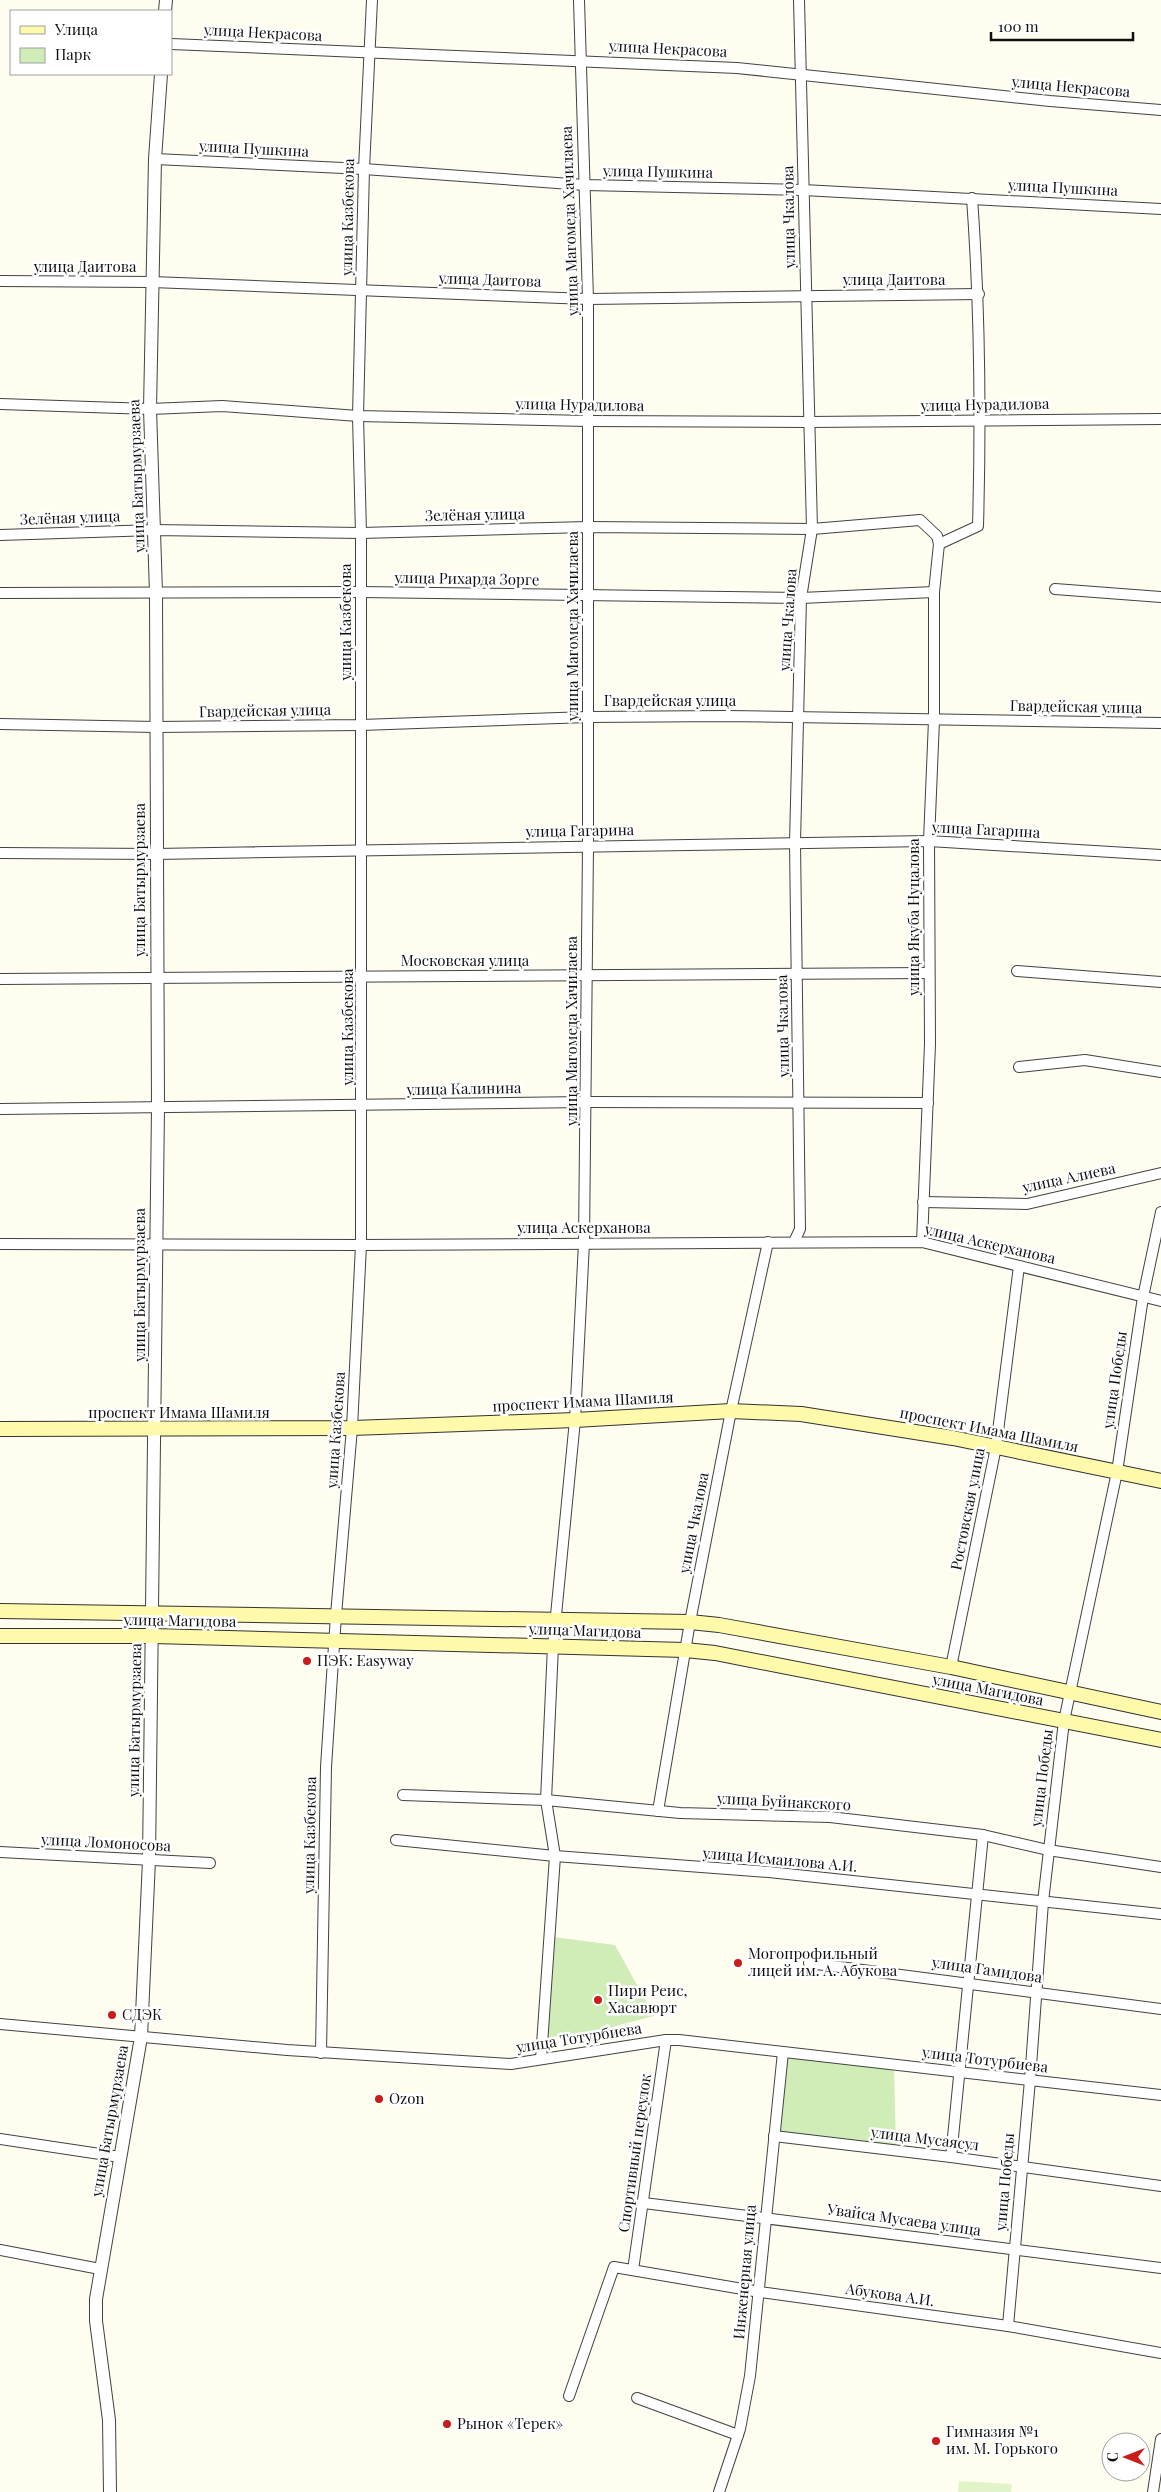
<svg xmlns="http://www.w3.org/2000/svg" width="1161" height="2492" font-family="'Playfair Display',serif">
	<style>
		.green { fill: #d0edb7 }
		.pitch { fill: #e2f3c9 }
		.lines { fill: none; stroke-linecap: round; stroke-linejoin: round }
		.minor-casing { stroke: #424242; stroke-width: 12 }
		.tertiary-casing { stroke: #424242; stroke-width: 14 }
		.secondary-casing { stroke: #313131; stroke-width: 16 }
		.minor { stroke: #fff; stroke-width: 10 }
		.tertiary { stroke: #fff; stroke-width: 12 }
		.secondary { stroke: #fffaab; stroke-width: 14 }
		.poi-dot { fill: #c91d1c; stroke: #fff; stroke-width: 2 }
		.labels { text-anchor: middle; stroke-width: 5; stroke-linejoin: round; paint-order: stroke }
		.street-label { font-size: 15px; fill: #0f0f0f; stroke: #fff }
		.poi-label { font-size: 15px; fill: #0f0f0f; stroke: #fff; text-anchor: start }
	</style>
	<rect width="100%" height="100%" fill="#fffdf0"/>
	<!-- green -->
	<g class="green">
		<path d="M554 1937 615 1945 654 2016 601 2030 546 2038Z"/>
		<path d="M787 2057 894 2068 896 2145 779 2133Z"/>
	</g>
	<!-- pitch -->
	<path class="pitch" d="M959 2481 1012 2484 1011 2492H958Z"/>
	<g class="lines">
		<defs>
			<g id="minor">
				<path d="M171 44 737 68 1050 101 1161 110"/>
				<path d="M155 159 364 169 585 185 803 190 1161 209"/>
				<path d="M0 281 152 282 588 299 979 294"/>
				<path d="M0 404 150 409 222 406 358 416 588 421 809 422 1161 419"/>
				<path d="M0 535 154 530 361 533 588 527 812 529 920 520 937 536 939 544 934 592V720L929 841 930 1044 922 1242"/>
				<path d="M939 544 978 526C981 416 980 308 972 198"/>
				<path d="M1055 589 1161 597"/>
				<path d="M0 593 361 592 801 598 934 592"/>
				<path d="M0 724 156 727 361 725 588 717 727 716 1161 723"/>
				<path d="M0 853 156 854 929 841 1161 855"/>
				<path d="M1017 971 1161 982"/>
				<path d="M0 979 929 973"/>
				<path d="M1019 1067 1085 1060 1161 1072"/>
				<path d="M0 1109 586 1102 928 1103"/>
				<path d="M923 1202 1027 1204 1161 1173"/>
				<path d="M794 1242 800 1229 795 843 801 598 812 529 799 0"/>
				<path d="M0 1244 361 1245 922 1242 1161 1301"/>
				<path d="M951 1667 996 1447 1019 1266"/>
				<path d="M403 1795 546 1800 680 1813 830 1817 983 1835 1048 1850 1161 1867"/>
				<path d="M658 1811 690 1622 731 1411 768 1242"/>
				<path d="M396 1840 555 1856 769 1872 1161 1914"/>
				<path d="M0 1852 210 1863"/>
				<path d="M809 1963 1161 2009"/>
				<path d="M0 2024 287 2050 511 2064 666 2040H679L1161 2095"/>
				<path d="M321 2053 326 1767 336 1615 352 1428 361 1245V533L358 416 364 169 372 0"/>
				<path d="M541 2059 555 1856 546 1800 553 1646 575 1420 584 1243 588 846V299L579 0"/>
				<path d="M774 2136 951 2157 1161 2186"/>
				<path d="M0 2139 120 2157"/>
				<path d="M951 2157 983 1835"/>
				<path d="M644 2203 1161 2268"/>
				<path d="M0 2250 100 2269"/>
				<path d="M633 2270 666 2040"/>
				<path d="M1008 2326 1030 2080 1043 1902 1064 1721 1117 1472 1143 1297 1161 1212"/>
				<path d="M569 2396 614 2267 760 2292 1008 2326 1161 2353"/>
				<path d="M637 2398 738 2435"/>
				<path d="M719 2492 740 2429 750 2376 783 2052"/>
				<path d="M1153 2492 1161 2439"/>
			</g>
			<g id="tertiary">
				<path d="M165 11 166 0"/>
				<path d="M110 2492 109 2420 96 2321V2299L141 2037 149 1860 158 1107 156 593 150 409 155 159 161 74"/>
			</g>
			<g id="secondary">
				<path d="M0 1429 352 1428 575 1420 731 1411 801 1414 953 1438 1161 1481"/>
				<path d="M0 1611 690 1622 719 1625 951 1667 1161 1712"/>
				<path d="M0 1636H153L685 1650 715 1653 1161 1740"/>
			</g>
		</defs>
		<!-- minor casing -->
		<use href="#minor" class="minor-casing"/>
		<!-- tertiary casing -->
		<use href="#tertiary" class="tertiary-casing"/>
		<!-- secondary casing -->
		<use href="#secondary" class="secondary-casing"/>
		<!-- minor -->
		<use href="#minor" class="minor"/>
		<!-- tertiary -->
		<use href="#tertiary" class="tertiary"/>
		<!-- secondary -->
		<use href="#secondary" class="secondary"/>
	</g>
	<!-- markers -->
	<g class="poi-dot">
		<circle cx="307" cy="1661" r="5"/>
		<circle cx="738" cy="1963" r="5"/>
		<circle cx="598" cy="2000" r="5"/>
		<circle cx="112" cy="2015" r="5"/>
		<circle cx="379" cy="2099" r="5"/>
		<circle cx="447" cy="2424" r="5"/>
		<circle cx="936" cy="2441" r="5"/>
	</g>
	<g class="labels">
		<!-- street labels -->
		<g class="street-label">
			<text transform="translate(263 33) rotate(3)" y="5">улица Некрасова</text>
			<text transform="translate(668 49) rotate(3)" y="5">улица Некрасова</text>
			<text transform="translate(1071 87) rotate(5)" y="5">улица Некрасова</text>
			<text transform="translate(254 149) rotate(3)" y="5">улица Пушкина</text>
			<text transform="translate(658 172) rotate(1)" y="5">улица Пушкина</text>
			<text transform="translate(1063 188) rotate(3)" y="5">улица Пушкина</text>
			<text transform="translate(348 217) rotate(-89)" y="5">улица Казбекова</text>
			<text transform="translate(789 217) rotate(-91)" y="5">улица Чкалова</text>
			<text transform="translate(570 221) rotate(-92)" y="5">улица Магомеда Хачилаева</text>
			<text x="85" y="272">улица Даитова</text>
			<text transform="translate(490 280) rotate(2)" y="5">улица Даитова</text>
			<text x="894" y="285">улица Даитова</text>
			<text transform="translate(580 405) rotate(1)" y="5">улица Нурадилова</text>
			<text transform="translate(985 405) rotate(-1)" y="5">улица Нурадилова</text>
			<text transform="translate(137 476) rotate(-92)" y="5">улица Батырмурзаева</text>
			<text transform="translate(475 515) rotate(-1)" y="5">Зелёная улица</text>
			<text transform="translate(70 518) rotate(-2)" y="5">Зелёная улица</text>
			<text transform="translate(467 579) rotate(1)" y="5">улица Рихарда Зорге</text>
			<text transform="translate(788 620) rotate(-86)" y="5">улица Чкалова</text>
			<text transform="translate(346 622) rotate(-90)" y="5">улица Казбекова</text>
			<text transform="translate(573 626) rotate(-90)" y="5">улица Магомеда Хачилаева</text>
			<text x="670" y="706">Гвардейская улица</text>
			<text transform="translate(1076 707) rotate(1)" y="5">Гвардейская улица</text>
			<text transform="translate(265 711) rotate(-1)" y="5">Гвардейская улица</text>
			<text transform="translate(986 830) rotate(3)" y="5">улица Гагарина</text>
			<text transform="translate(580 831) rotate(-1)" y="5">улица Гагарина</text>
			<text transform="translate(140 880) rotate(-90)" y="5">улица Батырмурзаева</text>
			<text transform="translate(914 917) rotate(-90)" y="5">улица Якуба Нуцалова</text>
			<text x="465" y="966">Московская улица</text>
			<text transform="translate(783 1026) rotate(-91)" y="5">улица Чкалова</text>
			<text transform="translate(348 1027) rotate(-90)" y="5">улица Казбекова</text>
			<text transform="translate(572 1031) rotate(-90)" y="5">улица Магомеда Хачилаева</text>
			<text transform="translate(464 1089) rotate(-1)" y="5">улица Калинина</text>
			<text transform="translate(1069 1178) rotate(-12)" y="5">улица Алиева</text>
			<text x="584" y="1233">улица Аскерханова</text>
			<text transform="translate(990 1244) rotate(13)" y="5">улица Аскерханова</text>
			<text transform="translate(140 1285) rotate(-90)" y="5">улица Батырмурзаева</text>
			<text transform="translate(1115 1380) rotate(-82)" y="5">улица Победы</text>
			<text transform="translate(583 1402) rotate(-3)" y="5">проспект Имама Шамиля</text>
			<text x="179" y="1418">проспект Имама Шамиля</text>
			<text transform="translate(336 1430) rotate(-86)" y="5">улица Казбекова</text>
			<text transform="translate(989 1430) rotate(11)" y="5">проспект Имама Шамиля</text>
			<text transform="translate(968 1509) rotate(-79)" y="5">Ростовская улица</text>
			<text transform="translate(694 1523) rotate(-79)" y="5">улица Чкалова</text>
			<text transform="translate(180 1621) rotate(1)" y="5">улица Магидова</text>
			<text transform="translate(585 1631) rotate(2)" y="5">улица Магидова</text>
			<text transform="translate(988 1690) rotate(11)" y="5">улица Магидова</text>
			<text transform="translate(135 1720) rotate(-89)" y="5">улица Батырмурзаева</text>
			<text transform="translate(1042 1778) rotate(-83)" y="5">улица Победы</text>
			<text transform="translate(784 1802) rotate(3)" y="5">улица Буйнакского</text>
			<text transform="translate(310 1835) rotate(-89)" y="5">улица Казбекова</text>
			<text transform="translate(106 1843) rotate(3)" y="5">улица Ломоносова</text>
			<text transform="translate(780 1860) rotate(5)" y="5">улица Исмаилова А.И.</text>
			<text transform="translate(987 1970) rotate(8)" y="5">улица Гамидова</text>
			<text transform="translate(579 2038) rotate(-9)" y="5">улица Тотурбиева</text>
			<text transform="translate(985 2060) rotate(7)" y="5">улица Тотурбиева</text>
			<text transform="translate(110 2121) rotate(-80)" y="5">улица Батырмурзаева</text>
			<text transform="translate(925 2139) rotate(7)" y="5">улица Мусаясул</text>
			<text transform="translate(635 2153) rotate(-82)" y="5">Спортивный переулок</text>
			<text transform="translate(1005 2182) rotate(-85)" y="5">улица Победы</text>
			<text transform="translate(904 2220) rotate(8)" y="5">Увайса Мусаева улица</text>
			<text transform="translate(745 2272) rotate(-85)" y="5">Инженерная улица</text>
			<text transform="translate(890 2295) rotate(8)" y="5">Абукова А.И.</text>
		</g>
		<!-- poi labels -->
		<g class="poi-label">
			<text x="317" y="1666">ПЭК: Easyway</text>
			<text x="748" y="1959">Могопрофильный<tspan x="748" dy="17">лицей им. А. Абукова</tspan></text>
			<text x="608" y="1996">Пири Реис,<tspan x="608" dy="17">Хасавюрт</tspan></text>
			<text x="122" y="2020">СДЭК</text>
			<text x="389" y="2104">Ozon</text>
			<text x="457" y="2429">Рынок «Терек»</text>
			<text x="946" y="2437">Гимназия №1<tspan x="946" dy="17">им. М. Горького</tspan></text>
		</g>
	</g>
	<!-- legend -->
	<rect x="10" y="10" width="162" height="65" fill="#ffffff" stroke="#9f9f9f"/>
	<rect x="20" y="26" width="25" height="8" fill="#fffaab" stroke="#9f9f9f"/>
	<text x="55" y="35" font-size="15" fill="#0f0f0f">Улица</text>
	<rect x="20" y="48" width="25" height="15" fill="#d0edb7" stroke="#9f9f9f"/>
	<text x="55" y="60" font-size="15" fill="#0f0f0f">Парк</text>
	<!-- north arrow -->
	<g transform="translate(1126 2457) rotate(270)"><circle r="24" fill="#ffffff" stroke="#9f9f9f"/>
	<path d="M0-4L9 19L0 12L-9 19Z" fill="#c91d1c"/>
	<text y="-8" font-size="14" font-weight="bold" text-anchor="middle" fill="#0f0f0f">С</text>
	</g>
	<!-- scale -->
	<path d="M991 32v8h142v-8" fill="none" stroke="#0f0f0f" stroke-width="2.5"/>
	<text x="998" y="32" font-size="15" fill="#0f0f0f" stroke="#ffffff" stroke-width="4" paint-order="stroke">100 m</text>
</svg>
